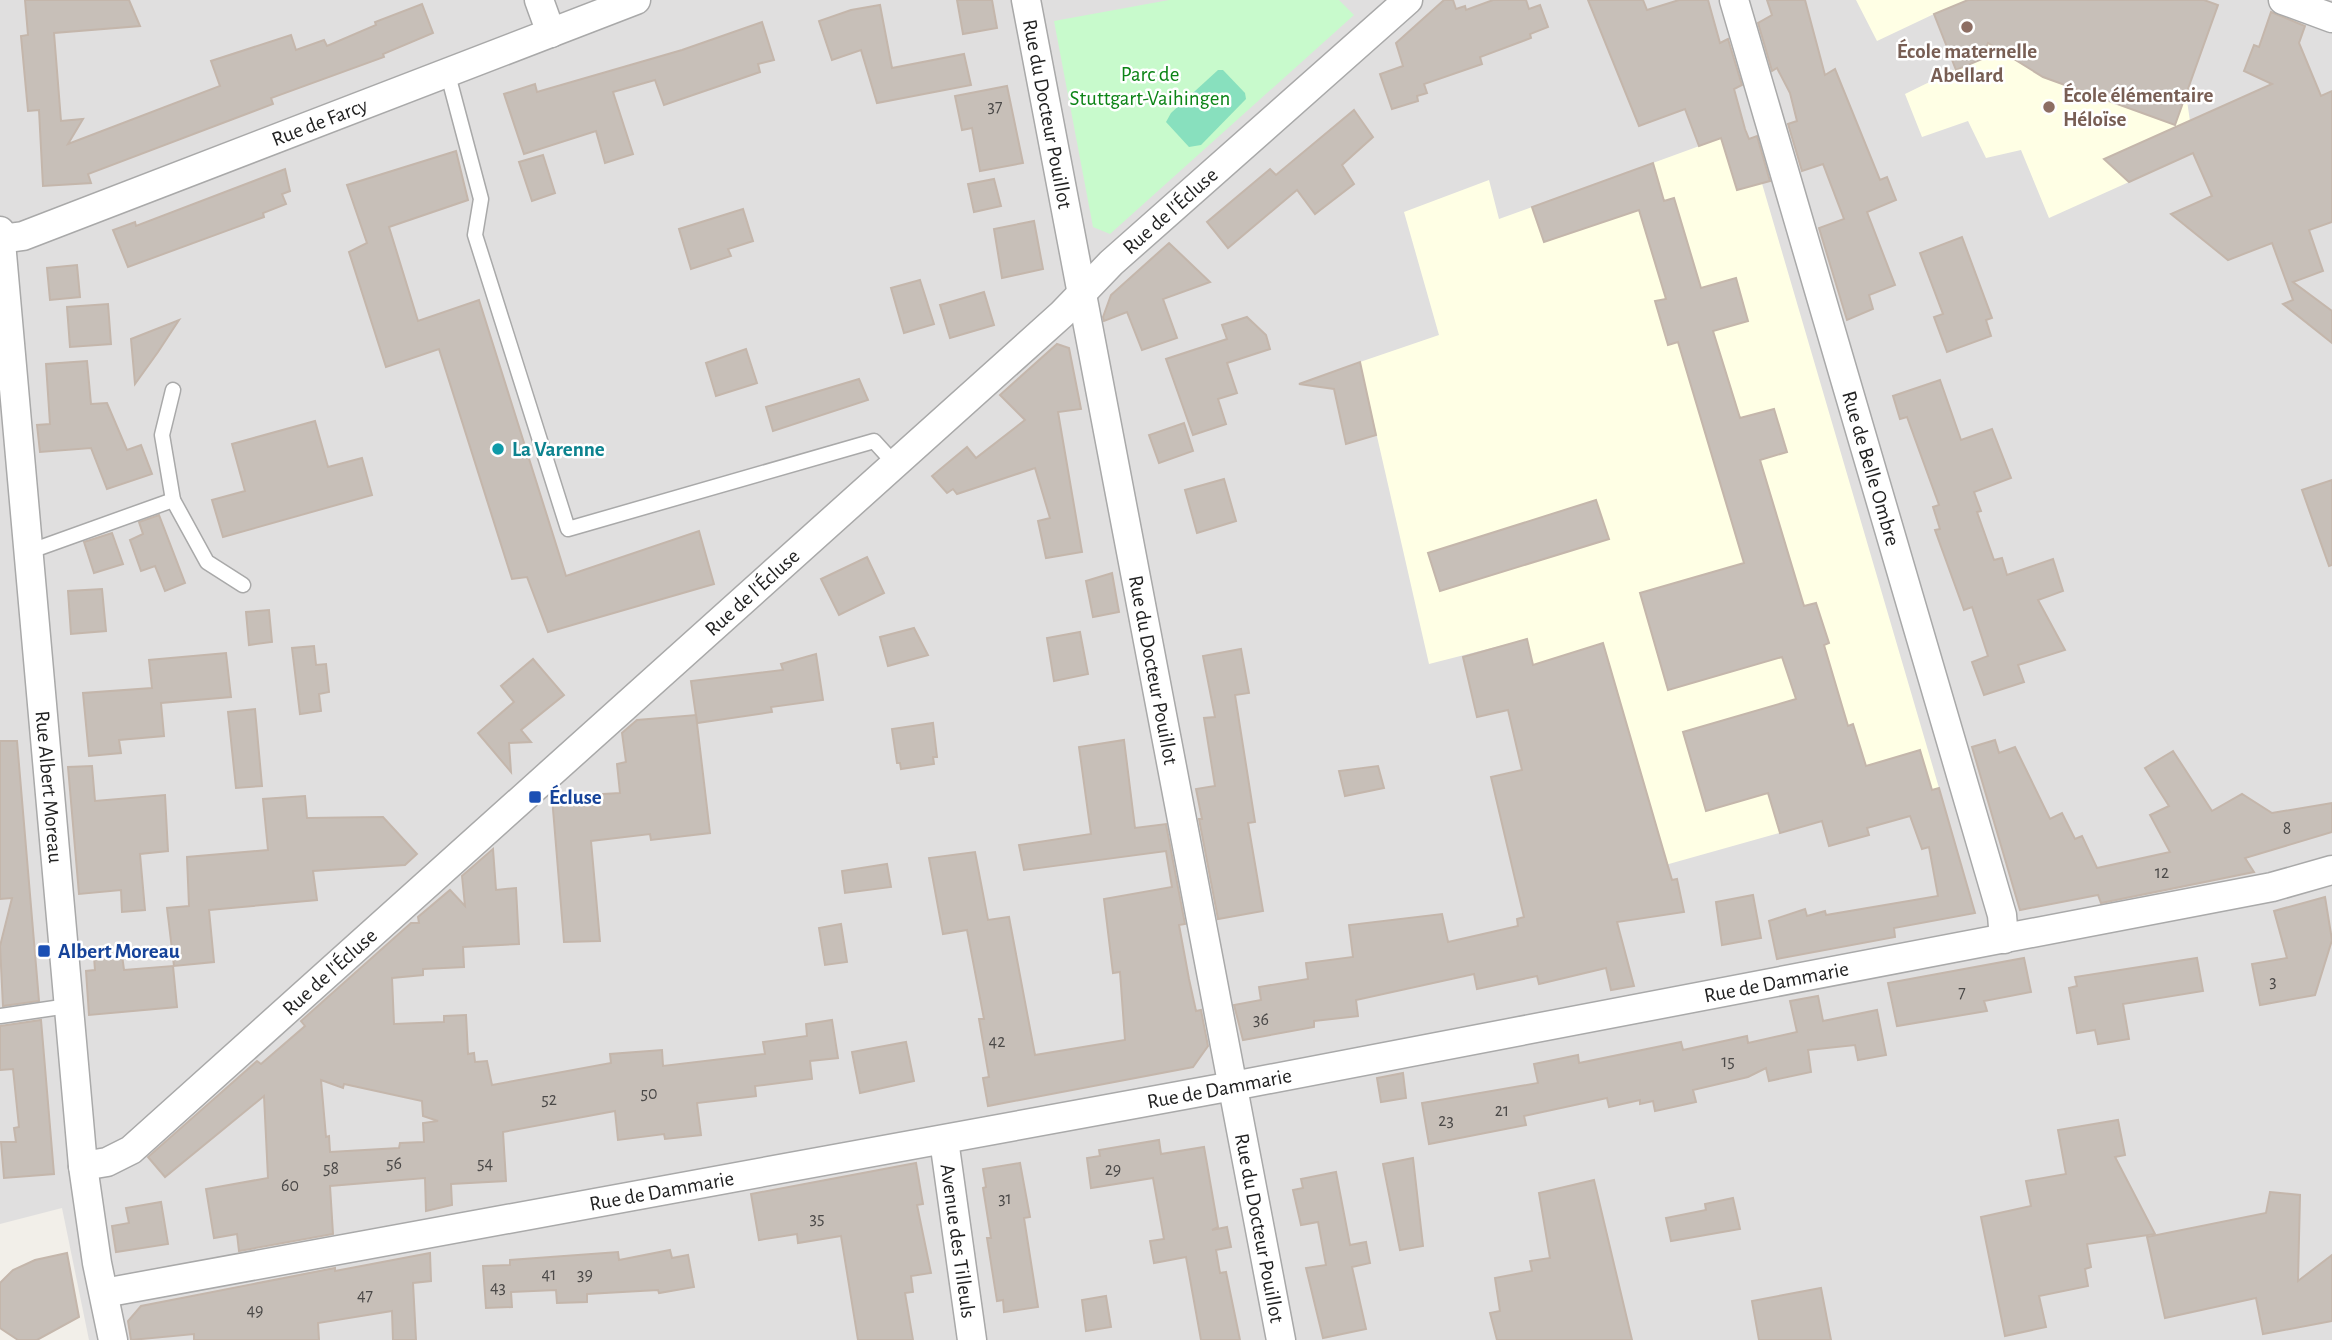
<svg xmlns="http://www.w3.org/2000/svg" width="2332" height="1340" font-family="'Alegreya Sans',sans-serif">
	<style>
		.residential { fill: #e0dfdf }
		.education { fill: #ffffe5 }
		.park { fill: #c8facc }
		.pitch { fill: #88e0be }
		.building { fill: #c7bfb8; stroke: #c4b6ab; stroke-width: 2; fill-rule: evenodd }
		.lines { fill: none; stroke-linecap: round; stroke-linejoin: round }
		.service-casing { stroke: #a9a9a9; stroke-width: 17 }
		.minor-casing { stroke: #a9a9a9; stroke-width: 31 }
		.service { stroke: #fff; stroke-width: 14 }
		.minor { stroke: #fff; stroke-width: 28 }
		.education-dot { fill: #8d6e63; stroke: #fff; stroke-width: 2.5 }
		.culture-dot { fill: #0f9aa8; stroke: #fff; stroke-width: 2.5 }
		.transit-dot { fill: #1a4fb4; stroke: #fff; stroke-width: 2.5 }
		.labels { text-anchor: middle; stroke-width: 5; stroke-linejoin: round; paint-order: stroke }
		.number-label { font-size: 18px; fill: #4b4948 }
		.education-label { font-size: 21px; font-weight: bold; fill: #785e54; stroke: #fff }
		.park-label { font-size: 21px; fill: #0c8416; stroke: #fff }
		.street-label { font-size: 21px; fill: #222; stroke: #fff }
		.culture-label { font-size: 21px; font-weight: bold; fill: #0d838f; stroke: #fff; text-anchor: start }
		.transit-label { font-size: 21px; font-weight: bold; fill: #164399; stroke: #fff; text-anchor: start }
	</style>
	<rect width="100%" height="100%" fill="#f2efe9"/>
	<!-- residential -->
	<path class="residential" d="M0 0H2332V1340H89L62 1208 0 1224Z"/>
	<!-- education -->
	<g class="education">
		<path d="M1856 0H2204L2218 5 2186 94 2190 121 2105 159 2129 182 2049 218 2021 150 1986 158 1968 121 1922 137 1905 94 1956 69 1934 14 1877 41Z"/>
		<path d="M1746 129 1939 788 1587 887 1527 639 1429 664 1360 362 1439 335 1404 212 1489 180 1499 219Z"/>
	</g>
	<!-- park -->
	<path class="park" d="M1169 0H1339L1354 15 1110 234 1093 227 1054 21Z"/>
	<!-- pitch -->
	<path class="pitch" d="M1218 70H1223L1245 93 1246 99 1201 145 1189 147 1166 122 1171 113Z"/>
	<!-- building -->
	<g class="building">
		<path d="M25 0H129L140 26 54 33 61 121 83 119 68 144 220 86 211 61 291 35 296 50 324 40 327 46 376 25 375 22 422 4 433 33 383 54 384 57 271 98 273 104 88 174 91 183 43 186 39 110 28 111 21 36 28 35Z"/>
		<path d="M957 0H992L997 28 963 34Z"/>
		<path d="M1444 0H1453L1456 9 1465 6 1466 10 1493 0H1526L1529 9 1540 5 1548 27 1530 34 1531 38 1480 57 1482 64 1424 84 1427 93 1417 96 1418 101 1392 109 1380 74 1403 66 1396 43Z"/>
		<path d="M1588 0H1643L1647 10 1679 0H1708L1720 43 1728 39 1742 85 1734 89 1745 129 1749 139 1757 136 1770 181 1737 190 1721 138 1699 146 1685 109 1639 126Z"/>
		<path d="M1767 0H1805L1825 75 1835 69 1880 180 1887 177 1896 200 1867 212 1895 285 1869 295 1873 309 1847 320 1819 228 1844 219 1823 164 1802 171 1788 124 1797 121 1790 93 1777 68 1772 71 1758 23 1772 15Z"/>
		<path d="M1968 0H2204L2218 5 2175 125 2043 77 1988 43 1982 59 1956 70 1934 14Z"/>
		<path d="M880 5 892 68 964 54 971 85 877 103 861 50 832 60 819 21 851 10Z"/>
		<path d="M2271 12 2305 26 2299 43 2321 96 2332 91V222L2309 230 2323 271 2293 282 2332 311V343L2283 304 2293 300 2272 243 2228 260 2171 214 2212 196 2193 153 2129 182 2104 159 2272 84 2244 71 2254 45 2259 47Z"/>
		<path d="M762 22 774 60 758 64 760 72 664 105 655 80 613 92 633 154 605 163 596 131 524 154 504 94 535 84 537 92 682 50Z"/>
		<path d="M1007 86 1023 163 980 171 972 128 962 130 955 96Z"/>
		<path d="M1354 110 1373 137 1342 165 1354 184 1315 214 1297 190 1228 248 1207 222 1270 169 1276 175Z"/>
		<path d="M456 151 468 200 389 227 418 321 479 300 566 576 699 531 714 584 548 632 527 577 512 579 439 349 386 367 349 252 367 243 347 185Z"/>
		<path d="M543 155 555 193 532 201 519 162Z"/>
		<path d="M1653 163 1664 201 1674 198 1701 288 1736 278 1748 321 1713 331 1740 418 1774 409 1787 452 1760 460 1804 606 1816 603 1829 643 1824 645 1848 726 1853 724 1866 766 1920 750 1932 790 1939 788 1975 913 1894 928 1895 937 1777 959 1769 921 1805 909 1807 916 1825 911 1826 915 1938 896 1929 847 1922 849 1910 816 1867 828 1869 835 1829 846 1822 821 1780 833 1768 793 1706 811 1683 732 1796 699 1782 657 1668 690 1640 593 1744 563 1678 342 1668 345 1655 301 1666 299 1639 210 1544 242 1532 207Z"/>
		<path d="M285 169 290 191 282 194 286 204 263 213 264 217 128 267 113 230 135 222 136 226Z"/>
		<path d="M994 179 1001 206 974 212 968 184Z"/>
		<path d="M743 209 753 241 728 249 731 256 691 269 679 229Z"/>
		<path d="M1034 221 1043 269 1002 278 994 229Z"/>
		<path d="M1962 237 1992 318 1986 320 1991 336 1947 352 1934 317 1943 314 1920 253Z"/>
		<path d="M1169 243 1210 282 1163 299 1177 338 1142 350 1127 312 1104 321 1103 317 1111 295Z"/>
		<path d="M77 265 80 297 50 300 47 268Z"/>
		<path d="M920 280 934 324 904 333 891 288Z"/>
		<path d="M984 292 994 325 950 338 940 305Z"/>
		<path d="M108 304 111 344 70 347 67 307Z"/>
		<path d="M1247 317 1266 335 1270 349 1227 363 1237 393 1218 399 1226 424 1193 435 1166 359 1227 339 1222 325Z"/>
		<path d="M179 320 158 352 135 384 131 339Z"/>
		<path d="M1057 344 1069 348 1081 409 1058 412 1082 552 1046 558 1038 521 1050 518 1035 468 957 494 953 489 947 493 932 476 967 447 976 458 1025 420 1000 395Z"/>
		<path d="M746 349 757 383 716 396 706 363Z"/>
		<path d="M87 361 91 404 107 403 127 450 141 445 152 474 107 489 91 448 40 452 37 425 50 424 46 364Z"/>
		<path d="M1360 362 1376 435 1346 444 1334 389 1299 384Z"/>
		<path d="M859 379 868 400 773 431 766 407Z"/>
		<path d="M1940 380 1961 440 1992 429 2011 478 1974 492 1981 511 1977 512 1994 560 2002 558 2007 575 2053 559 2063 591 2038 600 2065 650 2018 665 2024 682 1984 695 1972 662 1988 656 1972 607 1964 610 1935 530 1940 529 1933 507 1939 505 1907 417 1900 419 1893 396Z"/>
		<path d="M315 421 328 467 362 458 372 495 223 537 212 500 245 491 232 444Z"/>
		<path d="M1184 423 1193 451 1159 463 1149 435Z"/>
		<path d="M1224 479 1236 521 1197 533 1185 490Z"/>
		<path d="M2332 480V565L2329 566 2302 490Z"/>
		<path d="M1596 500 1609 539 1440 591 1428 553Z"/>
		<path d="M159 515 185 583 165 591 155 566 141 571 130 540 143 534 139 522Z"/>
		<path d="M112 533 123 564 94 573 84 542Z"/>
		<path d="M867 557 884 593 839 615 821 579Z"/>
		<path d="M1112 573 1119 612 1093 617 1086 581Z"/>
		<path d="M102 589 106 631 71 634 68 591Z"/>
		<path d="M269 610 272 642 249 645 246 612Z"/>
		<path d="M914 628 928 655 888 666 880 637Z"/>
		<path d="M1080 632 1088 674 1054 681 1047 638Z"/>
		<path d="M1527 639 1533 665 1603 643 1672 880 1677 879 1684 912 1617 922 1634 986 1611 990 1606 968 1539 984 1537 976 1477 989 1474 974 1356 1000 1358 1016 1314 1021V1027L1243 1040 1234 1005 1261 1000 1259 987 1308 979 1306 963 1353 957 1349 925 1442 914 1448 942 1518 926 1517 919 1524 917 1491 777 1522 770 1508 710 1477 717 1463 657Z"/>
		<path d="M314 646 316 665 326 664 329 692 319 694 321 711 300 714 292 648Z"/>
		<path d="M1241 649 1249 693 1235 695 1255 822 1248 823 1263 911 1218 919 1199 819H1202L1196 789 1215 786 1204 718 1215 717 1203 656Z"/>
		<path d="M226 653 231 697 161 703 164 736 119 740 121 753 89 756 83 693 152 688 149 660Z"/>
		<path d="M816 654 823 700 771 707 772 712 697 723 691 681 783 670 781 664Z"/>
		<path d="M533 659 564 695 521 730 531 742 509 743 511 772 478 733 514 702 501 686Z"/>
		<path d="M255 709 262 786 236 788 228 712Z"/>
		<path d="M696 715 710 833 651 840 650 834 591 841 600 941 564 942 552 797 620 793 617 764 626 762 622 733 637 720Z"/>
		<path d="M933 723 937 757H933L934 764 901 769 900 763H897L892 729Z"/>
		<path d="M1124 740 1135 828 1166 824 1185 924 1179 925 1189 979 1196 1011 1201 1010 1208 1046 1193 1067 988 1106 983 1078 989 1077 979 1019H984L967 930 943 934 929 858 975 852 988 920 1009 917 1035 1055 1125 1040 1120 972 1113 973 1104 899 1172 887 1166 851 1024 870 1019 845 1091 834 1079 747Z"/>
		<path d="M1995 740 1999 753 2015 747 2050 819 2062 813 2075 839 2082 836 2097 868 2170 852 2150 815 2169 806 2145 768 2173 751 2212 811 2242 794 2272 813 2332 803V832L2245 858 2254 872 2101 903 2098 895 2020 910 1972 747Z"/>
		<path d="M0 741H17L39 1001 3 1006 0 946 12 898 0 899Z"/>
		<path d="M92 766 95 801 165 795 168 851 140 854 145 910 122 912 121 890 79 894 68 767Z"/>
		<path d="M1378 766 1384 788 1345 796 1339 771Z"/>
		<path d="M305 796 307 818 383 817 417 854 405 865 313 871 317 900 209 910 214 962 174 966 167 908 189 906 187 857 268 850 263 799Z"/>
		<path d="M493 849 496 890 516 888 519 944 463 947 464 967 423 969V975L392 978 394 1024 444 1022V1016L466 1015 468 1054 474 1053 475 1062 487 1061 492 1085 611 1063 610 1054 662 1050 663 1066 765 1054 763 1042 807 1036 806 1024 832 1020 838 1058 810 1061 812 1079 755 1086 756 1096 697 1103 701 1135 665 1139 664 1134 618 1140 615 1111 503 1132 506 1181 451 1184 452 1205 426 1211 425 1178 330 1186 333 1234 239 1251 237 1234 214 1238 206 1189 268 1178 264 1096 165 1177 148 1157 257 1061 261 1064 305 1026 301 1021 411 923H419L418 917 450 890 465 906 462 876ZM321 1080 343 1088 344 1084 422 1101 423 1116 438 1121 423 1123 424 1142 400 1143 399 1148 330 1152 329 1136 326 1137Z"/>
		<path d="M887 864 891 887 845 893 842 871Z"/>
		<path d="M1753 895 1761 938 1722 945 1716 902Z"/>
		<path d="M2325 897 2332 940 2315 995 2260 1005 2252 964 2287 958 2274 911Z"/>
		<path d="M841 924 847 962 825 965 819 928Z"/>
		<path d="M122 955 124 970 173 966 177 1007 89 1015 86 971 95 970 94 957Z"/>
		<path d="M2024 958 2031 992 1984 1001 1987 1011 1897 1026 1888 983Z"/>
		<path d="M2197 958 2203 991 2123 1004 2129 1039 2098 1044 2095 1030 2077 1033 2069 988 2077 986 2075 977Z"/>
		<path d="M1818 996 1823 1021 1877 1010 1886 1055 1858 1060 1855 1045 1808 1050 1811 1072 1769 1081 1766 1068 1748 1077 1693 1090 1696 1102 1655 1111 1653 1101 1640 1104V1100L1609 1107 1607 1098 1524 1116 1526 1125 1429 1144 1422 1103 1538 1083 1534 1064 1578 1055 1579 1063 1681 1042 1683 1050 1747 1036 1748 1043 1797 1032 1790 1001Z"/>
		<path d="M41 1020 54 1174 4 1178 1 1142H16L14 1128 19 1127 13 1069 0 1070V1026Z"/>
		<path d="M906 1042 914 1081 860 1093 852 1052Z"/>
		<path d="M1403 1073 1406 1098 1381 1102 1377 1078Z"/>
		<path d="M2118 1120 2125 1155 2115 1157 2155 1234 2087 1244 2091 1267 2085 1269 2088 1286 2039 1296 2046 1327 2005 1336 1981 1217 2031 1206 2026 1181 2066 1174 2058 1130Z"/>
		<path d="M1159 1140 1161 1154 1204 1147 1218 1227 1212 1230 1227 1227 1231 1247 1216 1250 1220 1273 1226 1272 1240 1340H1201L1186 1257 1154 1263 1150 1241 1164 1239 1153 1178 1091 1188 1087 1158 1100 1156 1099 1150Z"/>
		<path d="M1413 1158 1423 1246 1400 1250 1383 1164Z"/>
		<path d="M916 1163 923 1204 917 1205 931 1273 911 1276 913 1292 905 1293 913 1340H858L841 1236 798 1243 797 1234 759 1240 751 1194Z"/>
		<path d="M1020 1163 1030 1217 1024 1218 1038 1307 1004 1312 1003 1300 997 1301 987 1238H991L983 1188 986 1187 983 1169Z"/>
		<path d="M1336 1172 1350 1245 1366 1242 1370 1263 1352 1267 1366 1329 1323 1338 1306 1268 1326 1265 1318 1222 1301 1225 1293 1190 1303 1188 1301 1179Z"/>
		<path d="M1594 1180 1632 1340H1497L1490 1313 1500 1311 1495 1278 1532 1271 1530 1261 1550 1258 1539 1193Z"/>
		<path d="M2270 1192 2300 1195 2298 1281 2332 1255V1321L2263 1334 2256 1298 2165 1318 2147 1237 2266 1213Z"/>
		<path d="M1733 1198 1740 1229 1671 1241 1666 1218 1706 1210 1705 1204Z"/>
		<path d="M161 1202 168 1244 116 1252 112 1226 129 1223 126 1208Z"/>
		<path d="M670 1250 672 1258 688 1255 694 1287 659 1293 658 1290 587 1294V1302L557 1303 556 1290 511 1292 512 1307 486 1308 483 1266 510 1265V1260L618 1252 619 1260Z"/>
		<path d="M67 1253 79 1317 37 1340H18L0 1328V1283L13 1270 35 1260Z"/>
		<path d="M430 1253 431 1281 413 1283 416 1340H393L392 1311 318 1323 319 1340H194V1334L131 1340 128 1321 141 1306 335 1268V1271Z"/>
		<path d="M1821 1288 1831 1340H1759L1752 1301Z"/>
		<path d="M1106 1296 1111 1327 1086 1331 1082 1300Z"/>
	</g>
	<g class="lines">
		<defs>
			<g id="service">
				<path d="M447 71 481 199 475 235 568 529 874 441 894 463"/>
				<path d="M173 500 162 435 173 390"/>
				<path d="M28 552 173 500 207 562 243 585"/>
				<path d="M0 1016 68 1006"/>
			</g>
			<g id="minor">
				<path d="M539 0 551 33"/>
				<path id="s1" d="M1026 0 1281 1340"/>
				<path id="s2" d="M1734 0 2002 915 2004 939"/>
				<path d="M2283 0 2332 18"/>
				<path id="s3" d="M0 231 83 1166 97 1263 113 1340"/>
				<path id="s4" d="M1 239 23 236 636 0"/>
				<path id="s5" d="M944 1140 972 1340"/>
				<path id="s6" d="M83 1166 107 1162 131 1150 1062 314 1111 263 1408 0"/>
				<path id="s7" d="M104 1293 1233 1086 2272 887 2332 870"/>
			</g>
		</defs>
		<!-- service casing -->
		<use href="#service" class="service-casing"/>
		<!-- minor casing -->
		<use href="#minor" class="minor-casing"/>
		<!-- service -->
		<use href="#service" class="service"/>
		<!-- minor -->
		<use href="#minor" class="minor"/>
	</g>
	<!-- markers -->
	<g class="education-dot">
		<circle cx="1967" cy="27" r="7"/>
		<circle cx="2049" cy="107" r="7"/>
	</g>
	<circle class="culture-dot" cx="498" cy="449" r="7"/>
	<g class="transit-dot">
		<rect x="528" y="790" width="14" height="14" rx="3.5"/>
		<rect x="37" y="944" width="14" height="14" rx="3.5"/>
	</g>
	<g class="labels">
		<!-- number labels -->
		<g class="number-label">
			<text x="995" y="112">37</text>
			<text x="2287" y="834">8</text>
			<text x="2162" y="878">12</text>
			<text x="2273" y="987">3</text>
			<text x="1962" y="998">7</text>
			<text x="1261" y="1025">36</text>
			<text x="997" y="1047">42</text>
			<text x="1728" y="1067">15</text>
			<text x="649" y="1099">50</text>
			<text x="549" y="1105">52</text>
			<text x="1502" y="1116">21</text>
			<text x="1446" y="1126">23</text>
			<text x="394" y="1169">56</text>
			<text x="485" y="1169">54</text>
			<text x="331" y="1174">58</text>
			<text x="1113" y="1175">29</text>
			<text x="290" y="1191">60</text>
			<text x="1005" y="1204">31</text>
			<text x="817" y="1224">35</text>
			<text x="549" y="1280">41</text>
			<text x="585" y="1280">39</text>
			<text x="498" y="1293">43</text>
			<text x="365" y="1301">47</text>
			<text x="255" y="1316">49</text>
		</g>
		<!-- education labels -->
		<g class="education-label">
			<text x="1967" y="58">École maternelle<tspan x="1967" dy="24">Abellard</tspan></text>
			<text x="2063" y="102" text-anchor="start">École élémentaire<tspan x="2063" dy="24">Héloïse</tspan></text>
		</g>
		<!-- park labels -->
		<g class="park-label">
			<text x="1150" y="81">Parc de<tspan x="1150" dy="24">Stuttgart-Vaihingen</tspan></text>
		</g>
		<!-- street labels -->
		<g class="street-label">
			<text dy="7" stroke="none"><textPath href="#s1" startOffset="116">Rue du Docteur Pouillot</textPath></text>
			<text dy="7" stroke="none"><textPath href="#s4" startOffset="340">Rue de Farcy</textPath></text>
			<text dy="7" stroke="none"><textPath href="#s6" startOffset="1452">Rue de l'Écluse</textPath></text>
			<text dy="7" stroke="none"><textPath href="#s2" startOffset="488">Rue de Belle Ombre</textPath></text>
			<text dy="7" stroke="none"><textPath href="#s6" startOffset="886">Rue de l'Écluse</textPath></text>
			<text dy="7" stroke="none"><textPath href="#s1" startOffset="682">Rue du Docteur Pouillot</textPath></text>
			<text dy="7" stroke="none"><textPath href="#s3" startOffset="558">Rue Albert Moreau</textPath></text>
			<text dy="7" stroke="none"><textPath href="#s6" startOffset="318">Rue de l'Écluse</textPath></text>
			<text dy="7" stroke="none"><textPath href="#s7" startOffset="1701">Rue de Dammarie</textPath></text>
			<text dy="7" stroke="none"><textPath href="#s7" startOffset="1134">Rue de Dammarie</textPath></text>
			<text dy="7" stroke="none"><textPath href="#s7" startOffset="567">Rue de Dammarie</textPath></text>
			<text dy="7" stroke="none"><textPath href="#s1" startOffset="1250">Rue du Docteur Pouillot</textPath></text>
			<text dy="7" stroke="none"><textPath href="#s5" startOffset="102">Avenue des Tilleuls</textPath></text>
		</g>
		<!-- culture labels -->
		<g class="culture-label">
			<text x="512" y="456">La Varenne</text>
		</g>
		<!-- transit labels -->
		<g class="transit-label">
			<text x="549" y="804">Écluse</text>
			<text x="58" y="958">Albert Moreau</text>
		</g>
	</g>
</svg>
